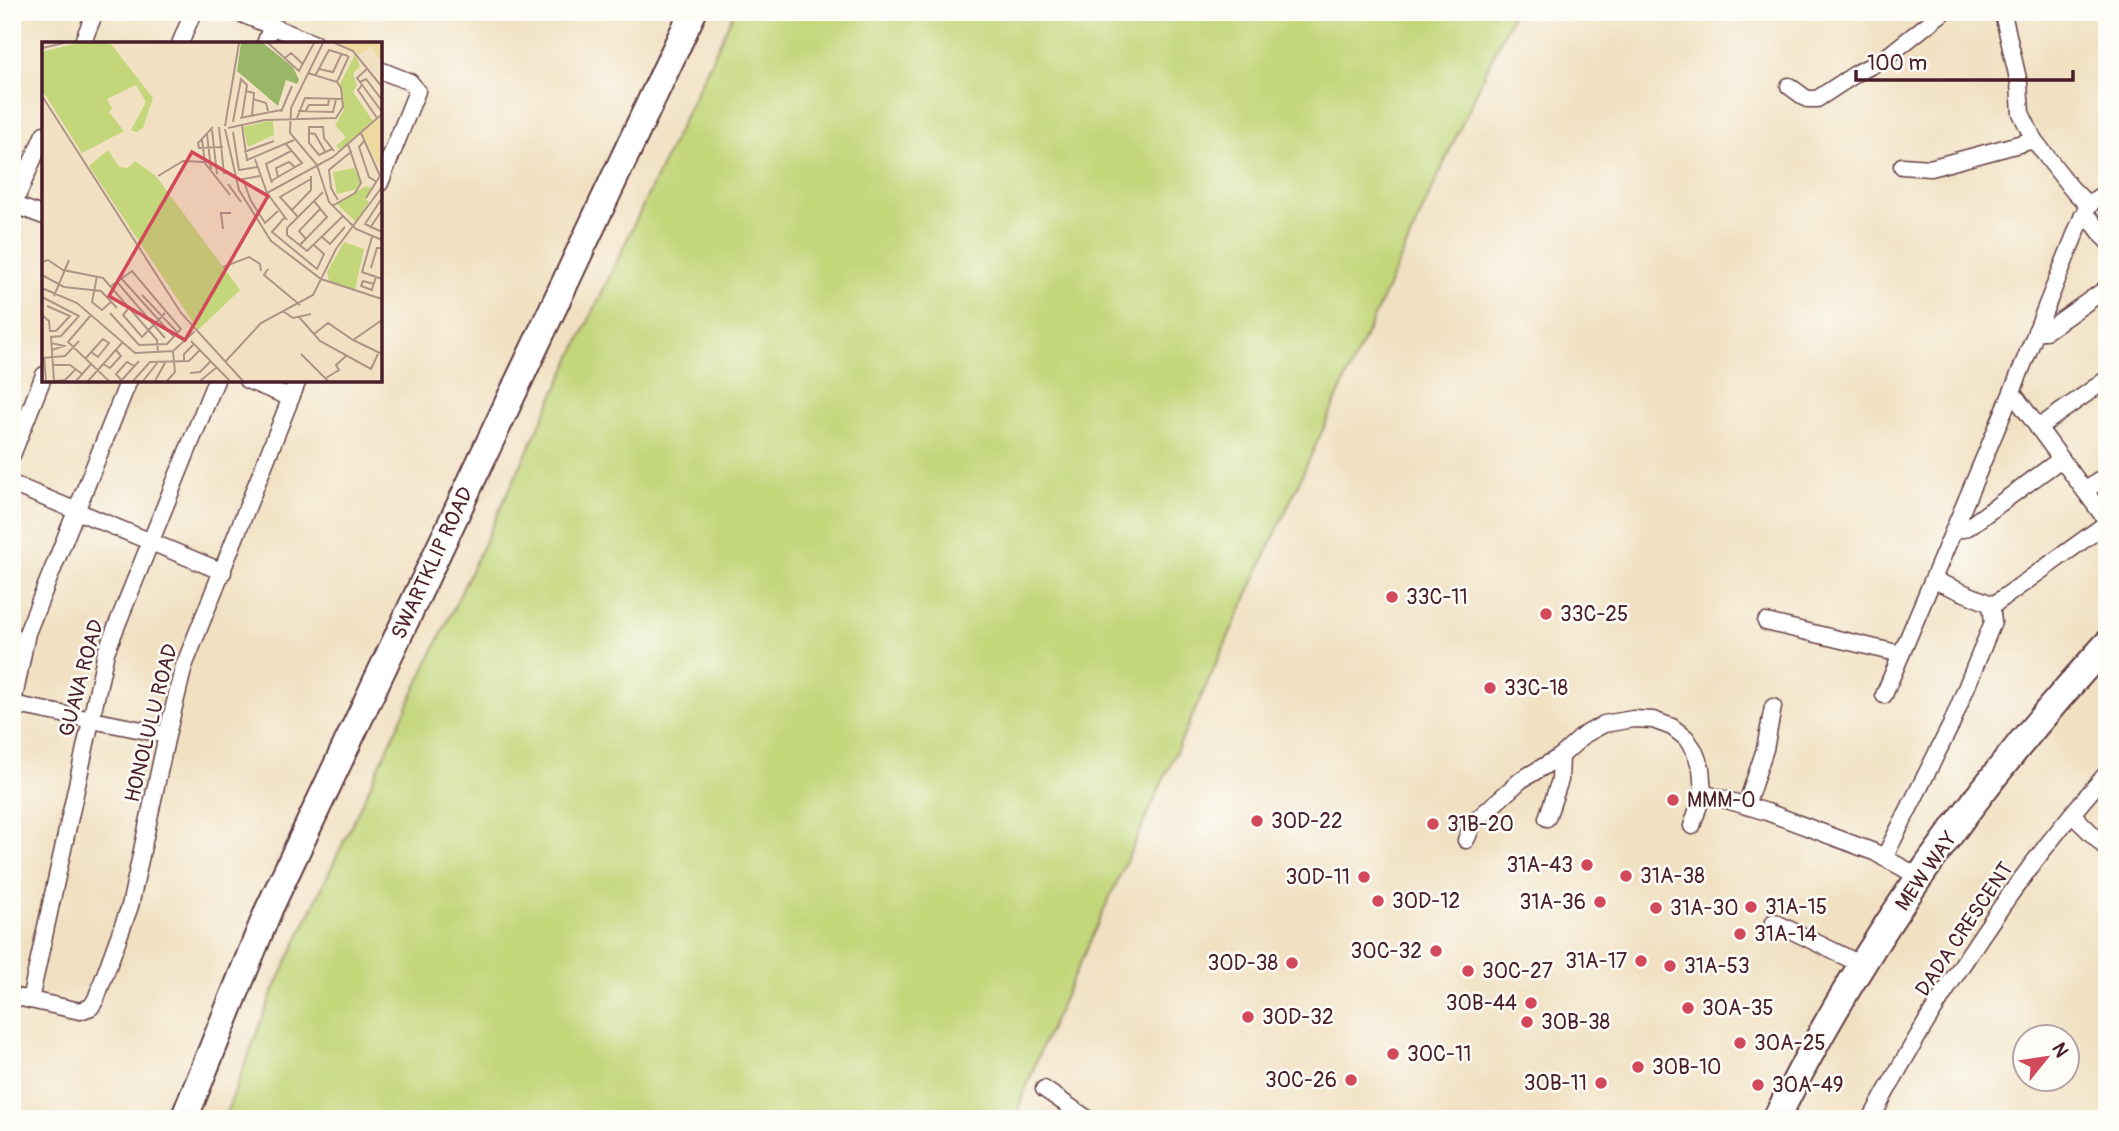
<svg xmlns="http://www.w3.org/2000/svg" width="2119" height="1131" font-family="Pangolin,sans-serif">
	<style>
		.green { fill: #c3d679; stroke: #867a52; stroke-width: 2 }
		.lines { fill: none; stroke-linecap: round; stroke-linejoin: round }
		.street-casing { stroke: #633c42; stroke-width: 19 }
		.primary-casing { stroke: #633c42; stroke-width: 30 }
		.street { stroke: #fff; stroke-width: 16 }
		.primary { stroke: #fff; stroke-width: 26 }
		.poi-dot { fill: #d1495b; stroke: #fdfcf7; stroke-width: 2.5 }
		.labels { text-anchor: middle; stroke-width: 5; stroke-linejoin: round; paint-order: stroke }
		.street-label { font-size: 21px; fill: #4a1f2b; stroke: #fdfcf7 }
		.poi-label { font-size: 21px; fill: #4a1f2b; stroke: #fdfcf7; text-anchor: start }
		.inset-road { fill: none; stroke: #ae9386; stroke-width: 2 }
		.view { fill: #d1495b; fill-opacity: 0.15; stroke: #d1495b; stroke-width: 3.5 }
		.inset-edge { fill: none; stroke: #4a1f2b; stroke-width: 3.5 }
	</style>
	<rect width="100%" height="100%" fill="#fdfcf7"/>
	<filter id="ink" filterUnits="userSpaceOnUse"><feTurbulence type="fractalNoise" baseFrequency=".0143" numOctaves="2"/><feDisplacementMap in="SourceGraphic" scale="14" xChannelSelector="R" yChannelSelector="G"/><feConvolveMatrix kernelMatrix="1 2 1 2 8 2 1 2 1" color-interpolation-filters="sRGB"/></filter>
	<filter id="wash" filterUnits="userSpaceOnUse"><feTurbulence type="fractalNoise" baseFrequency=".00686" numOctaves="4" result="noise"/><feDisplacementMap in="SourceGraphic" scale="28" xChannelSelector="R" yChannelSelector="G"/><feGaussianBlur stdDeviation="1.57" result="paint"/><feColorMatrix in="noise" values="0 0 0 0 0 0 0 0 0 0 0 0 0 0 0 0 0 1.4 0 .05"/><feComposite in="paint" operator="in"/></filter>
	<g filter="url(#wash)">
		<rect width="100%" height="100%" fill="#f1e1c2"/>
		<!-- green -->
		<path class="green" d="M734 12H1513L1043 1044 1014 1119H224L272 994Z"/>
	</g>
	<g filter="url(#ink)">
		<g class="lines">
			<defs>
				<g id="street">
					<path d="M237 12 315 44"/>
					<path d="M2001 12 2004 18 2019 83 2021 113 2034 140 2071 188 2089 206"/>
					<path d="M82 44 95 12"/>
					<path d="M180 44 193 12"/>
					<path d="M265 44 272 25"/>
					<path d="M380 70 410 82 417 91 380 183"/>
					<path d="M1789 86 1807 99H1817L1857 73 1884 59 1943 12"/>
					<path d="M1902 166 1930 168 2034 140"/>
					<path d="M12 204 44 216"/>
					<path d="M12 208 44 134"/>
					<path d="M2083 215 2092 221 2107 241"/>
					<path d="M2036 331H2046L2107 288"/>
					<path d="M247 380 291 398"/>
					<path d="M2012 392 2107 521"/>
					<path d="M2038 428 2107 379"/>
					<path d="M12 455 44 375"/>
					<path d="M12 484 223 572"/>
					<path d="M2085 491 2107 475"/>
					<path d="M1955 528 1963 529 1968 527 2061 459"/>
					<path d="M1933 580 1991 604 1996 603 2107 523"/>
					<path d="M1766 622 1901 654"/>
					<path d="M1884 695 2012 392 2083 215 2092 202 2107 191"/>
					<path d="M12 704 167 735"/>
					<path d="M12 708 27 633 129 380"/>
					<path d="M1703 793 1767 812 1874 852 1921 878"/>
					<path d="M1746 806 1765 749 1773 707"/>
					<path d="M2073 815 2107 849"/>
					<path d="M1547 818 1560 780 1561 756"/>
					<path d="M1466 840 1474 822 1521 780 1561 756 1584 735 1604 724 1633 719 1653 720 1672 727 1686 738 1694 750 1701 768 1703 793 1692 826"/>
					<path d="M1884 858 1951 725 1993 622 1991 604"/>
					<path d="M1774 922 1862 965"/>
					<path d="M12 996 80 1011 91 1007 96 999 130 906 167 735 184 666 298 380"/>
					<path d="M30 1000 106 652 216 380"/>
					<path d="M1044 1089 1088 1119"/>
					<path d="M1871 1119C1937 997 2014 877 2107 773"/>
				</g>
				<g id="primary">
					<path d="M184 1119 269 909 693 12"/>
					<path d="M1776 1119C1862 946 1976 786 2107 644"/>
				</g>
			</defs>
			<!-- street casing -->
			<use href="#street" class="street-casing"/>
			<!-- primary casing -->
			<use href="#primary" class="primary-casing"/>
			<!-- street -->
			<use href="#street" class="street"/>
			<!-- primary -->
			<use href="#primary" class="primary"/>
		</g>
	</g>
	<!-- markers -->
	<g class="poi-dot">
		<circle cx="1392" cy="597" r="7"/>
		<circle cx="1546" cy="614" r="7"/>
		<circle cx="1490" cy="688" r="7"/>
		<circle cx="1673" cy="800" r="7"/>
		<circle cx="1257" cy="821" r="7"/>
		<circle cx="1433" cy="824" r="7"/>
		<circle cx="1587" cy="865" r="7"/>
		<circle cx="1626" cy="876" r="7"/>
		<circle cx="1364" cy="877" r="7"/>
		<circle cx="1378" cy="901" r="7"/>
		<circle cx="1600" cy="902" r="7"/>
		<circle cx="1751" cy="907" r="7"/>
		<circle cx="1656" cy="908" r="7"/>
		<circle cx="1740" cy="934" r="7"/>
		<circle cx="1436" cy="951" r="7"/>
		<circle cx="1641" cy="961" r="7"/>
		<circle cx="1292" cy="963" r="7"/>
		<circle cx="1670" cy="966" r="7"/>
		<circle cx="1468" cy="971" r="7"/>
		<circle cx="1531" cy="1003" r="7"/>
		<circle cx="1688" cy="1008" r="7"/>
		<circle cx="1248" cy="1017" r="7"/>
		<circle cx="1527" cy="1022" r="7"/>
		<circle cx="1740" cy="1043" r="7"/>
		<circle cx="1393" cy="1054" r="7"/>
		<circle cx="1638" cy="1067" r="7"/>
		<circle cx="1351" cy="1080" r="7"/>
		<circle cx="1601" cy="1083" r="7"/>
		<circle cx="1758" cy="1085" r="7"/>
	</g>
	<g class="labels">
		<!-- street labels -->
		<g class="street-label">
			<text transform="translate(432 563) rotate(-65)" y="7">SWARTKLIP ROAD</text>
			<text transform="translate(81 678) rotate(-75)" y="7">GUAVA ROAD</text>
			<text transform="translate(151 723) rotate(-76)" y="7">HONOLULU ROAD</text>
			<text transform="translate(1926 871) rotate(-55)" y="7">MEW WAY</text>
			<text transform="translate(1964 929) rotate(-56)" y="7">DADA CRESCENT</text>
		</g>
		<!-- poi labels -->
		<g class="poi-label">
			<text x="1406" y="604">33C-11</text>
			<text x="1560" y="621">33C-25</text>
			<text x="1504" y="695">33C-18</text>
			<text x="1687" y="807">MMM-0</text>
			<text x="1271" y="828">30D-22</text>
			<text x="1447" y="831">31B-20</text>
			<text x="1573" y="872" text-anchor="end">31A-43</text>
			<text x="1640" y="883">31A-38</text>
			<text x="1350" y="884" text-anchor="end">30D-11</text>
			<text x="1392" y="908">30D-12</text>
			<text x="1586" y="909" text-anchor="end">31A-36</text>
			<text x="1765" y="914">31A-15</text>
			<text x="1670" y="915">31A-30</text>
			<text x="1754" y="941">31A-14</text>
			<text x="1422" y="958" text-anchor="end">30C-32</text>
			<text x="1627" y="968" text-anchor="end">31A-17</text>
			<text x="1278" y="970" text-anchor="end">30D-38</text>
			<text x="1684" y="973">31A-53</text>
			<text x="1482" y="978">30C-27</text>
			<text x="1517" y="1010" text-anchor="end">30B-44</text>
			<text x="1702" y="1015">30A-35</text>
			<text x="1262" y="1024">30D-32</text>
			<text x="1541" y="1029">30B-38</text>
			<text x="1754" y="1050">30A-25</text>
			<text x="1407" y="1061">30C-11</text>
			<text x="1652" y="1074">30B-10</text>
			<text x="1337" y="1087" text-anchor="end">30C-26</text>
			<text x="1587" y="1090" text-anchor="end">30B-11</text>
			<text x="1772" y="1092">30A-49</text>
		</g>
	</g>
	<!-- overview -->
	<g transform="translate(42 42)">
		<rect width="340" height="340" fill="#f1e1c2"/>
		<path d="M36 1H68L111 56 101 86 94 90 89 88 104 60 94 43 65 57 70 67 67 70 82 89 40 111 0 48V10ZM313 12 318 24 311 32 315 43 311 50 331 79 298 108 294 104 304 95 293 83 302 68 298 42ZM231 78 232 93 206 105 201 85ZM66 108 77 125 86 126 93 119 114 134 198 248 156 288 47 124ZM312 126 318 140 315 147 295 152 291 130ZM324 144 329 146 324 157 327 160 314 180 294 161ZM302 200 322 207 313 248 287 239 285 230Z" fill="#c3d679"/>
		<path d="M199 1H221L251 25 257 38 255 42 244 38 236 64 195 29Z" fill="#9ab769"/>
		<path d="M298 1H339V19L329 4 317 13ZM339 75V128L320 91Z" fill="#eeda9e"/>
		<path class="inset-road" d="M226 1 257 29 272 1M281 1 249 66 248 91 275 123 287 160 314 187 340 198M293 1 311 9 340 45M0 6 22 1M243 16 249 11 261 22M326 26 315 36 340 70M277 27 291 30 300 11M273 34 287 8 306 14M295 40 307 14M318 40 324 37 340 58M320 43 316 48 335 76M204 49 212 51 210 74M0 54 139 271 201 339M211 57 224 61 226 69M256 69 291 70 294 57M239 70 250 44M263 70 267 63H286L287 57M198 76 239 68M255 76 263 56 301 57M191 80 199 37 205 43 200 75M183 84 197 1M200 84 205 118 252 98M281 84 282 96 292 109M171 85 156 101 157 106 181 105M177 85 182 132M281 85H267V101L277 113 290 107M186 86 223 78 294 76 301 65 299 46 295 40 266 31M183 87 197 148 229 199 279 237 340 257M170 88 175 132M191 90 197 128 215 125M267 91 273 92 284 111M319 91 338 134 324 156M165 92 169 127M160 98 163 121 188 153M323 98 317 105 327 135 335 140M202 110 232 99M213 117 225 151 245 178M116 134 141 119 162 120M218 134 201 137 209 159 223 181 236 169M236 135 234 126 247 120 253 125M229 139 260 121 244 102M230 141 224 122 249 109M186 142 199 160M281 150 245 186V193L265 209 301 174M225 151 291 115 340 72M340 156 323 182 340 190M296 158 289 146 287 128 310 109M290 164 313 151 319 141 306 102M249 169 269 148V134M243 175 230 190 275 227 282 212 272 203M256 175 238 155 269 137M328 186 340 168M181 187 179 171H189M280 195 288 202 303 185M330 195 320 230 340 237M264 197 257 189 278 167M257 204 285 175 272 159M0 220 6 218 21 228 61 236 115 298 116 311M181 225 207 215 218 222 219 229M329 226 335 206H340M226 227 222 233 258 263M0 233 22 245 59 249 75 266M55 234 50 260 60 268 70 259M79 236 132 295M75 240 123 296M332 242 321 239 319 244 330 248V247L334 235M0 246 35 261 93 311 131 309 153 289M100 253 136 291M12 254 27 218M0 255 37 274 19 294 9 295 12 339M5 264 28 274 14 289M86 267 81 273 100 295 123 271M241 269 251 276 269 272M68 271 97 303 125 302 139 287 90 229 69 244M0 273 7 279 8 289H14M49 273 26 300 67 339M257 275 278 299 329 327 336 312M272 292 286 281 311 298 340 278M311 298 340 312M149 299 188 339M9 301 22 304 10 308M259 312 286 339M2 315 4 339M0 316 23 314 37 299M43 317 60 298 61 297 67 301 56 315 49 310M142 319V312L152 302M183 320 219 281 271 253 294 207 340 145M61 322 68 326 79 314 74 308M11 323H28L40 332M148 331 158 330 169 319M284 336 297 328 294 323 304 314M13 339 23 338 34 327M34 339 49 322M46 339 80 301M79 339 97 319M80 339 74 332 85 320 92 324M91 339 108 320 147 319 158 308M101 339 116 320M113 339 124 319M125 339 133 330 131 309M158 339 175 325"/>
		<path class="view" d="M150 110 226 154 143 298 67 254Z"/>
		<rect width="340" height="340" class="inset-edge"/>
	</g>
	<!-- margin -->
	<rect width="2119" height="1131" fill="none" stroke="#fdfcf7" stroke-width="42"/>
	<!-- north arrow -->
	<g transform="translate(2046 1058) rotate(60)"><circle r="33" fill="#fdfcf7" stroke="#b5a4a5" stroke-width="2"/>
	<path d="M0-5L12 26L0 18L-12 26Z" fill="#d1495b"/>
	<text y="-10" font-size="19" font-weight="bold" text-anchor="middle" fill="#4a1f2b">N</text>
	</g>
	<!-- scale -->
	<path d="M1856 70v10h217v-10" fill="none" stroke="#4a1f2b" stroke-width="3.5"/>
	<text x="1867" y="70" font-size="21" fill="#4a1f2b" stroke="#fdfcf7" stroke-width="5" paint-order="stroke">100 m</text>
</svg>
